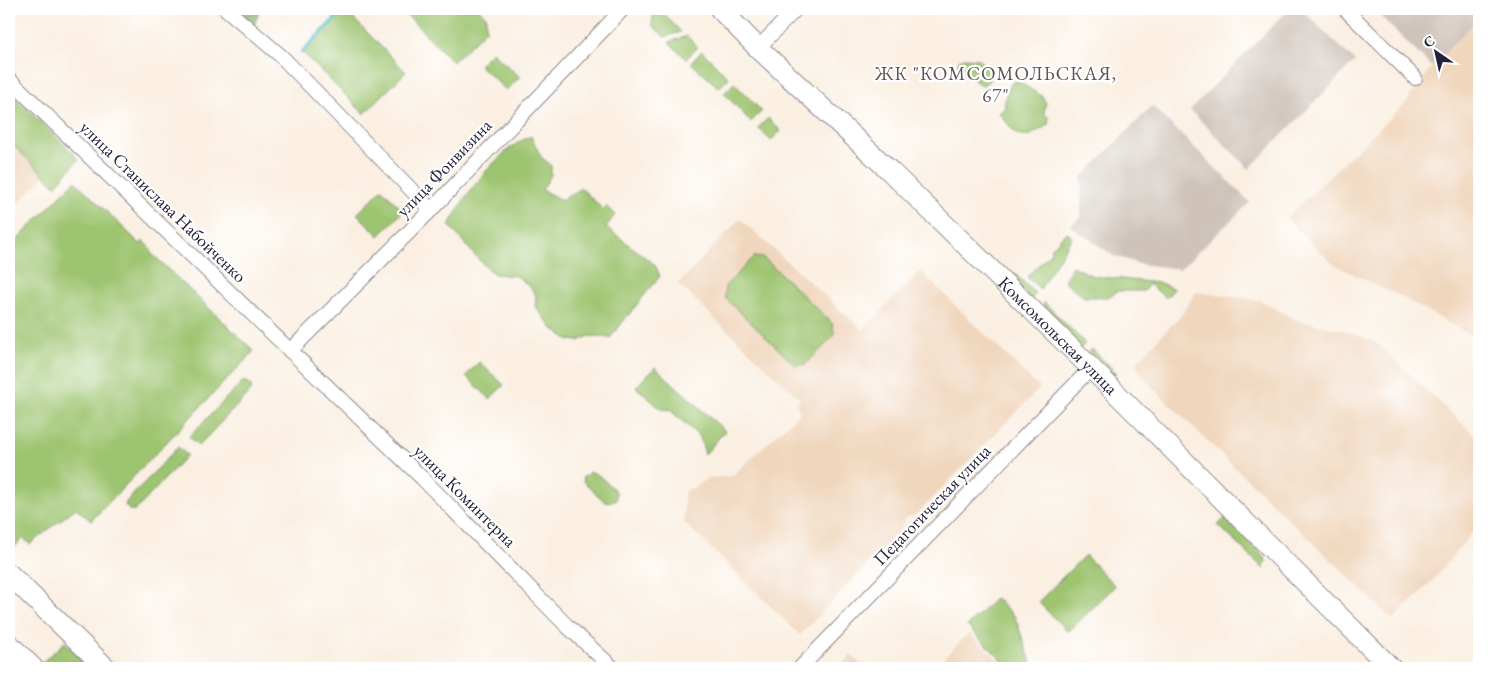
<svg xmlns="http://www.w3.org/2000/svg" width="1488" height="677" font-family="'EB Garamond',serif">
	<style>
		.built { fill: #f0d6bc }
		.industrial { fill: #cec2b9 }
		.green { fill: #9dc470; stroke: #607356 }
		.forest { fill: #7eaa62; stroke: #50664e }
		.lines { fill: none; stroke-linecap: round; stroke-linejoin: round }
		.stream { stroke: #43b2be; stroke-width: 4 }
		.street-casing { stroke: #8e888e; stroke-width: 16 }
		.secondary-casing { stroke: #8e888e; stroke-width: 22 }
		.street { stroke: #fff; stroke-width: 14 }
		.secondary { stroke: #fff; stroke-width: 20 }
		.labels { text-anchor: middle; stroke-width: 4.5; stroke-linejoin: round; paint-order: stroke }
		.street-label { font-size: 18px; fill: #22223b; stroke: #fff }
		.neighbourhood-label { font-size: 19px; letter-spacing: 1px; fill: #615156; stroke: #fff }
	</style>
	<rect width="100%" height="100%" fill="#fff"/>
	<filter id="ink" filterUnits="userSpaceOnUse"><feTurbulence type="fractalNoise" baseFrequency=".02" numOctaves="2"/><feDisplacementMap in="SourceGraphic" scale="10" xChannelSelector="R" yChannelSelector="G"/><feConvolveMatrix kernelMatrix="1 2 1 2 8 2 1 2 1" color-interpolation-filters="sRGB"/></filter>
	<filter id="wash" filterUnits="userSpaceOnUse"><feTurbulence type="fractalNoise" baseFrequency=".0096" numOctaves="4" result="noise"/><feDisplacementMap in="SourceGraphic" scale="20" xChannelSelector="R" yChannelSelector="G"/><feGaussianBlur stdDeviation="1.12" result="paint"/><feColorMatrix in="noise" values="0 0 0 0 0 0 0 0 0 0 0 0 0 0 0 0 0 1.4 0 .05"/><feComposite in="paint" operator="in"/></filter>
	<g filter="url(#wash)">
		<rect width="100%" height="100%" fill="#faefe1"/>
		<!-- built -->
		<g class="built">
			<path d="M1479 17V340L1411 302 1333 264 1286 218 1410 99 1409 97 1432 67Z"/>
			<path d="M9 113 59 162 9 212Z"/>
			<path d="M740 219 863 330 920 271 1040 388 918 513 906 518 900 530 800 635 684 522V493L708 478 732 476 800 413 796 404 800 399 678 284Z"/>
			<path d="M1196 292 1260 300 1296 320 1346 331 1374 341 1479 439V524L1436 577 1393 620 1157 392 1137 369V362L1181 315Z"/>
			<path d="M969 633 1007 668H934Z"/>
			<path d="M851 655 865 668H839Z"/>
		</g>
		<!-- industrial -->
		<g class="industrial">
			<path d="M1289 9H1301L1355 61 1249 169 1190 110Z"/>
			<path d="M1373 9H1479V17L1432 67Z"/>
			<path d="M1152 106 1250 202 1180 269 1140 264 1114 256 1070 226 1081 217 1082 177Z"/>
		</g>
		<!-- green -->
		<g class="green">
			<path d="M403 9H478L486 16V30L453 62 402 10Z"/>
			<path d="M654 9H659L681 32 664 37 652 25Z"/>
			<path d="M345 10 406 72 364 114 302 52Z"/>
			<path d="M687 36 698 47 686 59 669 42Z"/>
			<path d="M702 51 729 78 719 88 691 63Z"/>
			<path d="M492 52 520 77 506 90 479 65Z"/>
			<path d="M964 58 978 59 990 70 989 81 981 86 958 65 959 60Z"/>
			<path d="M1017 81 1042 96 1046 103 1044 113 1049 118 1048 125 1029 136 1016 134 999 113 1004 109 1006 95 1012 82Z"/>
			<path d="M734 83 762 111 751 122 724 93Z"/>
			<path d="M9 91 79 159 55 186 9 141Z"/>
			<path d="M768 118 781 131 771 141 758 128Z"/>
			<path d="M531 136 541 157 551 165V175L542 190 562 200 581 188 603 209 606 206 615 215 606 227 655 265 660 276 610 338 589 336 579 341 569 340 552 328 535 306 536 296 531 288 517 276 494 274 477 258 449 225C466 194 498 149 531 136Z"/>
			<path d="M75 181 140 244 143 241 152 250 150 252 254 351 91 521 76 508 30 544 23 538 10 552 9 248Z"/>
			<path d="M382 189 404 211 379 236 357 214Z"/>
			<path d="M1066 232 1072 237 1040 289 1027 277 1051 252V249Z"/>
			<path d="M754 257 764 258 832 323 835 335 806 364 795 365 725 298V286Z"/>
			<path d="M1072 266 1093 276 1160 283 1174 289 1166 298 1149 284 1144 291H1118L1108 297H1084L1064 281Z"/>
			<path d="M1014 273 1036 294 1030 300 1011 276Z"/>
			<path d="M1044 302 1085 343 1080 349 1044 312Z"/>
			<path d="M1092 349 1117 373 1110 376 1086 354Z"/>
			<path d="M479 362 504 385 490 399 466 376Z"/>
			<path d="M655 367 725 431 705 454 700 437 670 410 661 409 636 387Z"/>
			<path d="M242 382H248L251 385V391L198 446 189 437Z"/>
			<path d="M178 447 187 455 136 510H129L125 505 127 501Z"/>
			<path d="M590 472 597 474 616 491V500L605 502 584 482 583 477Z"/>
			<path d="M1226 517 1265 557 1266 561 1264 569 1218 525Z"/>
			<path d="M1085 555 1115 586 1068 632 1038 602Z"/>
			<path d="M996 598 1015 617 1033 668H1010L967 626Z"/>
			<path d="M65 642 92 668H42L39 665Z"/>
		</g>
		<!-- forest -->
		<path class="forest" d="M231 9H257L259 12 253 29Z"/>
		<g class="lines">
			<!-- stream -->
			<path class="stream" d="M302 52 344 10"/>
		</g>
	</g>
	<g filter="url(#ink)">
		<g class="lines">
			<defs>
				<g id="street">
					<path d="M226 9 281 56 431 210"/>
					<path d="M1345 9 1415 78"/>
					<path d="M758 48 796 9"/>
					<path d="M9 79 422 478 566 625 613 668"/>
					<path d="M290 351 431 210 623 9"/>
					<path d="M800 668 1091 368"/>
				</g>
				<g id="secondary">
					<path id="s1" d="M720 9 758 48 890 171 1079 356 1391 668"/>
					<path d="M9 574 106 668"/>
					<path d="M9 644 33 668"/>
				</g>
			</defs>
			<!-- street casing -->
			<use href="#street" class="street-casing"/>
			<!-- secondary casing -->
			<use href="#secondary" class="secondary-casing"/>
			<!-- street -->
			<use href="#street" class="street"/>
			<!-- secondary -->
			<use href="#secondary" class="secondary"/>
		</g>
	</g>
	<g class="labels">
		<!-- street labels -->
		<g class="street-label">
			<text transform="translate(444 168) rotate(-46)" y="6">улица Фонвизина</text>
			<text transform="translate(163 202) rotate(44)" y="6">улица Станислава Набойченко</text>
			<text dy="6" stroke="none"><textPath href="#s1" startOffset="470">Комсомольская улица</textPath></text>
			<text transform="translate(465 496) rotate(45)" y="6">улица Коминтерна</text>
			<text transform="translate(932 505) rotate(-46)" y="6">Педагогическая улица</text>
		</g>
		<!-- neighbourhood labels -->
		<g class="neighbourhood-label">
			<text x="996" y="80">ЖК "КОМСОМОЛЬСКАЯ,<tspan x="996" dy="22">67"</tspan></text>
		</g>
	</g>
	<!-- margin -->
	<rect width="1488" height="677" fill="none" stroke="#fff" stroke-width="30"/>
	<!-- north arrow -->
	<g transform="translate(1436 52) rotate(326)" stroke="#ffffff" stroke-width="4" paint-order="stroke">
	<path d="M0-4L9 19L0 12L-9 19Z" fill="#22223b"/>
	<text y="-8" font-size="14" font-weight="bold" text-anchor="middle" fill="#22223b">С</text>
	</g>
</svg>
